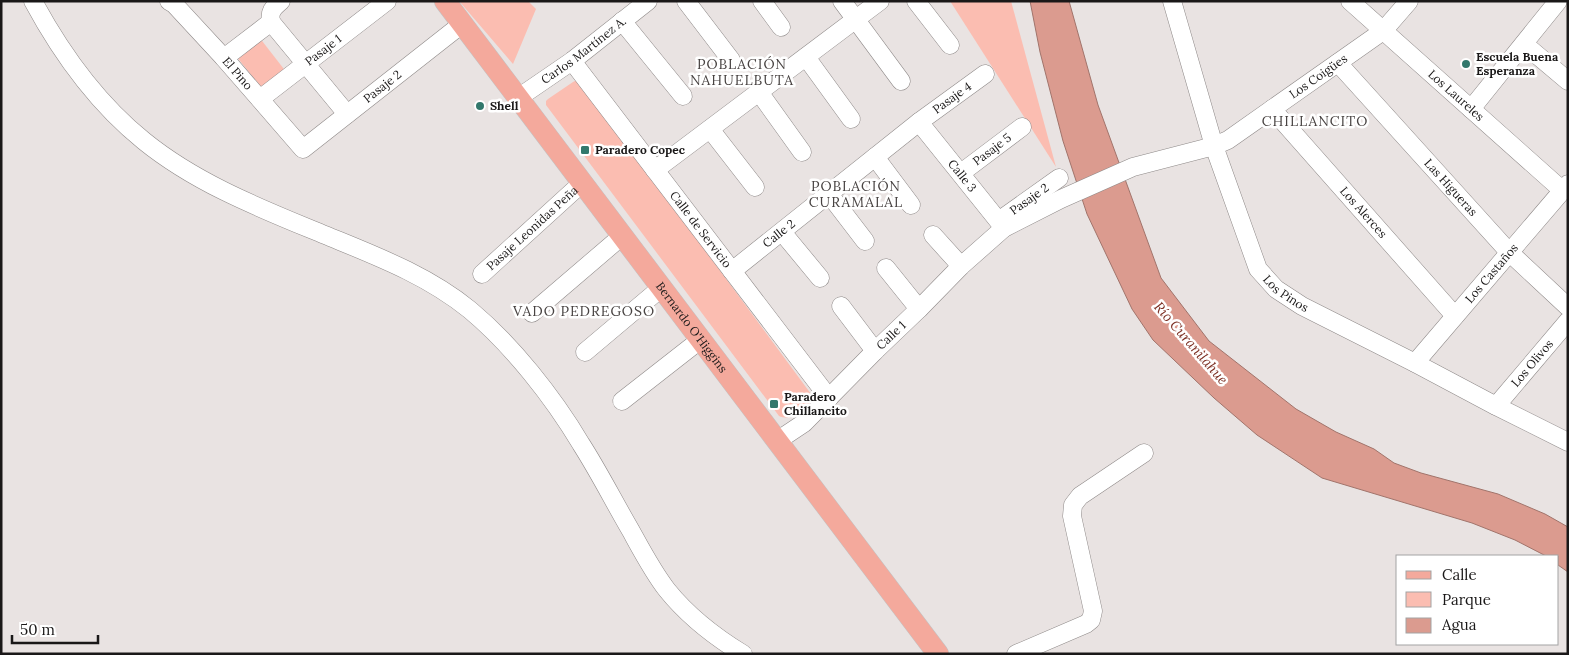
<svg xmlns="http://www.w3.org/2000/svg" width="1569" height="655" font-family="Lora,serif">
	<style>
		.green { fill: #fbbdb1 }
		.water { fill: #db9b8f; stroke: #a1746b }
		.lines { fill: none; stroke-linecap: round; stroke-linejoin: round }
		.minor-casing { stroke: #8e8988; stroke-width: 19 }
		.major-casing { stroke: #c3c3c3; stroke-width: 22 }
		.minor { stroke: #fff; stroke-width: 18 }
		.major { stroke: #f4a99c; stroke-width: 21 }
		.poi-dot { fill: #32786c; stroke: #fff; stroke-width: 2 }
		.labels { text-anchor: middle; stroke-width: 5; stroke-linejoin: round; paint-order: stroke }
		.street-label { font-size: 12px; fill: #1a1818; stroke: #fff }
		.poi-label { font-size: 12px; font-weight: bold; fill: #1a1818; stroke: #fff; text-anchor: start }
		.neighbourhood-label { font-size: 14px; letter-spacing: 1px; fill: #484342; stroke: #fff }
		.water-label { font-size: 14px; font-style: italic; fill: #7d3024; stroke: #fff }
	</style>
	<rect width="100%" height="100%" fill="#e9e3e2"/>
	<!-- green -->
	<g class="green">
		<path d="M459 1H528L536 9 513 64Z"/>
		<path d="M950 1H1011L1056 167Z"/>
		<path d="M259 37 287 73 264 91 236 56Z"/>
		<path d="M577 80 581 82 811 394 813 398 812 402C802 410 792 422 779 416L546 105V101L548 99 573 82Z"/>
	</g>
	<!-- water -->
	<path class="water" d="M1030 1H1069L1098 105 1161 278 1209 341 1296 409 1336 432 1374 449 1394 463 1421 473 1498 494 1545 514 1568 527V572L1558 565V556H1546L1515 540 1472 523 1322 478 1257 435 1214 398 1153 340 1132 309 1087 214 1063 141 1040 52Z"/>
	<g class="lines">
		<defs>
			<g id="minor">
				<path d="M33 1C61 53 98 104 144 141 197 184 262 209 325 235 376 256 427 275 470 310 512 345 553 397 581 444 599 472 614 502 631 531 642 551 653 572 667 590 688 616 715 637 743 654"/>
				<path id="s1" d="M169 1 174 4 224 58 303 149 462 24"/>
				<path d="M686 1 731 60"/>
				<path d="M762 1 781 27"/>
				<path d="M842 1 901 81"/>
				<path d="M916 1 950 45"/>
				<path id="s2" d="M1172 1 1214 146 1258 269 1276 289 1302 306 1415 363 1496 406 1568 442"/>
				<path id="s3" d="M1350 1 1562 190"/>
				<path d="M622 21 683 96"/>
				<path d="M271 22 347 114"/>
				<path d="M1524 44 1568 81"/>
				<path d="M806 57 851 119"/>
				<path d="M224 58 271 22C269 11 273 8 281 1"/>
				<path id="s4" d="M572 61 829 398"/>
				<path id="s5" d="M1338 63 1509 252 1568 307"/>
				<path d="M759 92 802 152"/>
				<path id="s6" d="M518 98 572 61 648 1"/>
				<path id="s7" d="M260 99 387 1"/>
				<path id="s8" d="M1272 109 1455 316"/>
				<path d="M1471 109 1558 1"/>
				<path id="s9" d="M919 122 1004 228"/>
				<path d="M710 129 755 187"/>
				<path d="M875 157 911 205"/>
				<path d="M655 170 880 1"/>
				<path id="s10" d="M961 173 1022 127"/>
				<path d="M829 194 865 241"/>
				<path id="s11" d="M1000 220 1059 178"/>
				<path d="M782 232 820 278"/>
				<path d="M933 235 961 266"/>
				<path d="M886 268 919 309"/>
				<path id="s12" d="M732 271 919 122 985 74"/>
				<path id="s13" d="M482 274 582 183"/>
				<path d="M841 306 875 351"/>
				<path d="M532 313 622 236"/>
				<path d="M585 352 661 288"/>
				<path id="s14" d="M1415 363 1568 184"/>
				<path d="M622 401 700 340"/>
				<path id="s15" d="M1496 406 1568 321"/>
				<path id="s16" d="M777 441 804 423 875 351 919 309 961 266 1004 228 1061 199 1133 167 1214 146 1228 140 1383 31 1409 1"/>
				<path d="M1016 654 1086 624 1091 620 1093 611 1072 516 1073 505 1080 496 1144 453"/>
			</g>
			<g id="major">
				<path id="s17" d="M445 1 938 654"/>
			</g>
		</defs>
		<!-- minor casing -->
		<use href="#minor" class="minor-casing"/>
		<!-- major casing -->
		<use href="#major" class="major-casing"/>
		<!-- minor -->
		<use href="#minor" class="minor"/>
		<!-- major -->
		<use href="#major" class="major"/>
	</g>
	<!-- markers -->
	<g class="poi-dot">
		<circle cx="1466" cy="64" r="5"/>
		<circle cx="480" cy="106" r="5"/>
		<rect x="580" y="145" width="10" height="10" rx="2.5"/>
		<rect x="769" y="399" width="10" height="10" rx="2.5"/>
	</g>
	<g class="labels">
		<!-- street labels -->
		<g class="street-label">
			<text dy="4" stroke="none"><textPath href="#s7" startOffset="80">Pasaje 1</textPath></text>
			<text dy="4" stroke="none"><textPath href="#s6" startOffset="81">Carlos Martínez A.</textPath></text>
			<text dy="4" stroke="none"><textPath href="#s1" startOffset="100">El Pino</textPath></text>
			<text dy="4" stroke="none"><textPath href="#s16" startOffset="664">Los Coigües</textPath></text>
			<text dy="4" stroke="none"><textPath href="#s1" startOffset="301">Pasaje 2</textPath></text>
			<text dy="4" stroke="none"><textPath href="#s3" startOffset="142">Los Laureles</textPath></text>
			<text dy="4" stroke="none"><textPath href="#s12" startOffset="280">Pasaje 4</textPath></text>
			<text dy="4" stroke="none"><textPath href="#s10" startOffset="39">Pasaje 5</textPath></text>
			<text dy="4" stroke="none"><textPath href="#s9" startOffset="69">Calle 3</textPath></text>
			<text dy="4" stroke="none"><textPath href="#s5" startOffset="168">Las Higueras</textPath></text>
			<text dy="4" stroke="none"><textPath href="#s11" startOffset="36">Pasaje 2</textPath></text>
			<text dy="4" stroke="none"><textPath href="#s8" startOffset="138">Los Alerces</textPath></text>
			<text dy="4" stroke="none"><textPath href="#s13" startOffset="68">Pasaje Leonidas Peña</textPath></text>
			<text dy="4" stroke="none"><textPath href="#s4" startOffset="212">Calle de Servicio</textPath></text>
			<text dy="4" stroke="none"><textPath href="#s12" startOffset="60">Calle 2</textPath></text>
			<text dy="4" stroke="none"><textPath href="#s14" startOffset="118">Los Castaños</textPath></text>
			<text dy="4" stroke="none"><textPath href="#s2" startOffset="319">Los Pinos</textPath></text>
			<text dy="4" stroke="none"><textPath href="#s17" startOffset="409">Bernardo O'Higgins</textPath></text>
			<text dy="4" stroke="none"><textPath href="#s16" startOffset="156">Calle 1</textPath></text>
			<text dy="4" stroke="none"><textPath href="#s15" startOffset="56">Los Olivos</textPath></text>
		</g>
		<!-- poi labels -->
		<g class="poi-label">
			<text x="1476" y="61">Escuela Buena<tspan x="1476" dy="14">Esperanza</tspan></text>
			<text x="490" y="110">Shell</text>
			<text x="595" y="154">Paradero Copec</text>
			<text x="784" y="401">Paradero<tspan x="784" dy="14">Chillancito</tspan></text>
		</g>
		<!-- neighbourhood labels -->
		<g class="neighbourhood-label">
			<text x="742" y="69">POBLACIÓN<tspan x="742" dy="16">NAHUELBUTA</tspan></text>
			<text x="1315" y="126">CHILLANCITO</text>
			<text x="856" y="191">POBLACIÓN<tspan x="856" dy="16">CURAMALAL</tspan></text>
			<text x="584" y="316">VADO PEDREGOSO</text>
		</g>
		<!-- water labels -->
		<g class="water-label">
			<text transform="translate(1191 343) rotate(49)" y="5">Río Curanilahue</text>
		</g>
	</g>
	<!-- border -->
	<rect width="1569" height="655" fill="none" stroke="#1a1818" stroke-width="5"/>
	<!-- legend -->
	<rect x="1396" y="555" width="162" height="90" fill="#ffffff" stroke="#a3a3a3"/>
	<rect x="1406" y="571" width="25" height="8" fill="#f4a99c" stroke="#a3a3a3"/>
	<text x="1442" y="580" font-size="15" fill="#1a1818">Calle</text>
	<rect x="1406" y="592" width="25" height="15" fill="#fbbdb1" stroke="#a3a3a3"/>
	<text x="1442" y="605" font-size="15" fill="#1a1818">Parque</text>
	<rect x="1406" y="618" width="25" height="15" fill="#db9b8f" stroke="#a3a3a3"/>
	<text x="1442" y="630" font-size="15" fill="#1a1818">Agua</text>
	<!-- scale -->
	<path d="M12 635v8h86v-8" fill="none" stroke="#1a1818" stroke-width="2.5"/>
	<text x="20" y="635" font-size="15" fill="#1a1818" stroke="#ffffff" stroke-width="4" paint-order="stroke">50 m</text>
</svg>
